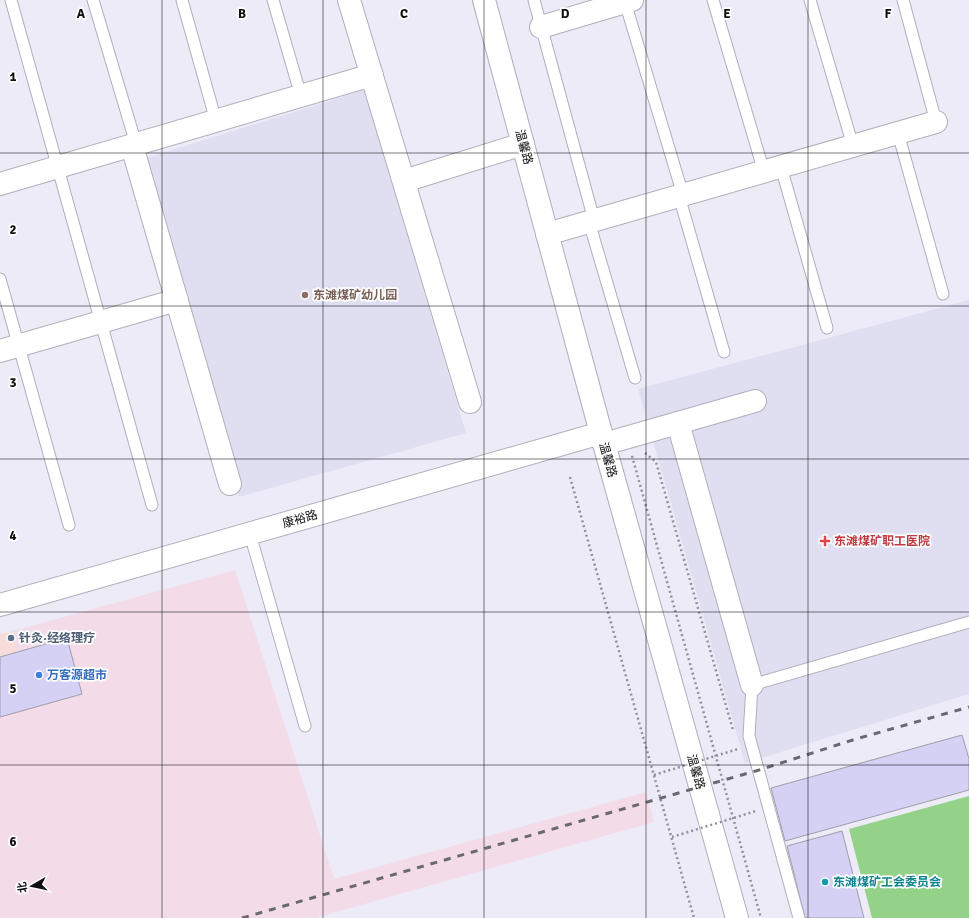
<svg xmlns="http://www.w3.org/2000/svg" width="969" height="918" font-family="Signika,'Noto Sans SC',sans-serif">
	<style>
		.commercial { fill: #f7dcda }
		.industrial { fill: #f3dbe7 }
		.built { fill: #e0dff2 }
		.green { fill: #94d28a }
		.building { fill: #d4d1f4; stroke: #9e9ea9 }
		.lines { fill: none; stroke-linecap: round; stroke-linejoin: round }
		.service-casing { stroke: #b0afba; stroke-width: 13 }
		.minor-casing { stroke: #b0afba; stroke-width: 24 }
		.tertiary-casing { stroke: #b0afba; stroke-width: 24 }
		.path { stroke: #92919a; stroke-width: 2.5; stroke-dasharray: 2 3; stroke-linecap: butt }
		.service { stroke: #fff; stroke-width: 11 }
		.minor { stroke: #fff; stroke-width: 22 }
		.tertiary { stroke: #fff; stroke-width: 22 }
		.rail { stroke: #6a6970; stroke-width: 3; stroke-dasharray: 7 7; stroke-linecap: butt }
		.path-bridge { stroke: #92919a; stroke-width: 2.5; stroke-dasharray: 2 3; stroke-linecap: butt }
		.grid { fill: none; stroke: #100f13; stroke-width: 1; stroke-opacity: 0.55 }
		.education-dot { fill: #8d6e63; stroke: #fff; stroke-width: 1.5 }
		.health-dot { fill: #e0444e; stroke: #fff; stroke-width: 1.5 }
		.service-dot { fill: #5c6f8a; stroke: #fff; stroke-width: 1.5 }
		.shop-dot { fill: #3f7fe0; stroke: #fff; stroke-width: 1.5 }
		.culture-dot { fill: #0f9aa8; stroke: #fff; stroke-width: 1.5 }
		.labels { text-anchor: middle; stroke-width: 3.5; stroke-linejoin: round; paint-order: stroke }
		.street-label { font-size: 12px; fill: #100f13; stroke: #fff }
		.education-label { font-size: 12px; font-weight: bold; fill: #785e54; stroke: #fff; text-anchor: start }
		.health-label { font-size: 12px; font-weight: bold; fill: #be3a42; stroke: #fff; text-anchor: start }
		.service-label { font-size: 12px; font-weight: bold; fill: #4e5e75; stroke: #fff; text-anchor: start }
		.shop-label { font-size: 12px; font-weight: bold; fill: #366cbe; stroke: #fff; text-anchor: start }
		.culture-label { font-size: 12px; font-weight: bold; fill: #0d838f; stroke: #fff; text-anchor: start }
		.grid-label { font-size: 13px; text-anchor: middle; font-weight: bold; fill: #100f13; stroke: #fff; stroke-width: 3.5; stroke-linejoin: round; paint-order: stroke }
	</style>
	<rect width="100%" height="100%" fill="#ecebf7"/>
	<!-- commercial -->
	<path class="commercial" d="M13 631 19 652 0 657V634Z"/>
	<!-- industrial -->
	<path class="industrial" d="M235 570 334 879 646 792 654 822 315 918H0V717L82 694 67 638 19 652 13 631Z"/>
	<!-- built -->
	<g class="built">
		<path d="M364 90 466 433 239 497 147 158Z"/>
		<path d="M969 300V694L745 763 638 389Z"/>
	</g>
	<!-- green -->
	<path class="green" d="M969 796V918H872L849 829Z"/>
	<!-- building -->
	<g class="building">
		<path d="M67 638 82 694 0 717V657Z"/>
		<path d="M962 735 969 759V790L785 841 771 788Z"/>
		<path d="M842 831 864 918H805L787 846Z"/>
	</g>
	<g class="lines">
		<defs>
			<g id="service">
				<path d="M11 0 152 505"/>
				<path d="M93 0 136 144"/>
				<path d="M182 0 216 121"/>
				<path d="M273 0 301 96"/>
				<path d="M534 0 594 220"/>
				<path d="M713 0 764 172"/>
				<path d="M810 0 853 146"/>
				<path d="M903 0 936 122"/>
				<path d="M625 2 683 195"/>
				<path d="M898 133 943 294"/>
				<path d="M781 167 827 328"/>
				<path d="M679 196 724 352"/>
				<path d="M589 222 635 378"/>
				<path d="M0 279 69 525"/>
				<path d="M250 534 305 726"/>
				<path d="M799 918 749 736 752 685 969 622"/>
			</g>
			<g id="minor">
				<path d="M349 0 470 402"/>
				<path d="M541 27 632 0"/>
				<path d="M132 146 230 484"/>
				<path d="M404 181 523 144"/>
				<path d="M0 184 372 75"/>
				<path d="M547 234 936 122"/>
				<path d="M0 351 177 300"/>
				<path d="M678 423 752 685"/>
				<path d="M604 444 755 401"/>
			</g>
			<g id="tertiary">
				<path d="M484 0 601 433 737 918"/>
				<path d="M0 605 601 433"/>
			</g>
		</defs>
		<!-- service casing -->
		<use href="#service" class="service-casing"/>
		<!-- minor casing -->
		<use href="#minor" class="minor-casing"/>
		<!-- tertiary casing -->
		<use href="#tertiary" class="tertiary-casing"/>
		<!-- path -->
		<g class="path">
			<path d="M645 453 656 462 733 730"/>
			<path d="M632 456 761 918"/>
			<path d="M570 477 694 918"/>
		</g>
		<!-- service -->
		<use href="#service" class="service"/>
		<!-- minor -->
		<use href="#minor" class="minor"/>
		<!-- tertiary -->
		<use href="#tertiary" class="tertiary"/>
		<!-- rail -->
		<path class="rail" d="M242 918 759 770 856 739 969 707"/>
		<!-- path-bridge -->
		<g class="path-bridge">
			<path d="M654 775 738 749"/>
			<path d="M672 837 756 811"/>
		</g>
	</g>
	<!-- grid -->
	<path class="grid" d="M162 0V918M323 0V918M484 0V918M646 0V918M808 0V918M0 153H969M0 306H969M0 459H969M0 612H969M0 765H969"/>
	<!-- markers -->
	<circle class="education-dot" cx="305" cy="295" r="4"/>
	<path class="health-dot" d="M823 535h4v4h4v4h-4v4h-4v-4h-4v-4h4z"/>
	<circle class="service-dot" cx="11" cy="638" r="4"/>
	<circle class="shop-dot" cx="39" cy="675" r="4"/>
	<circle class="culture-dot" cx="825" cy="882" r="4"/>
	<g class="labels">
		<!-- street labels -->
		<g class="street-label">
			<text transform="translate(524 147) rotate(75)" y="4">温馨路</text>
			<text transform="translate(608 460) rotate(74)" y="4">温馨路</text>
			<text transform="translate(300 519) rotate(-16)" y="4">康裕路</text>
			<text transform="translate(696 772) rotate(74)" y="4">温馨路</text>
		</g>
		<!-- education labels -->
		<g class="education-label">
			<text x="313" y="299">东滩煤矿幼儿园</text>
		</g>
		<!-- health labels -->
		<g class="health-label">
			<text x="834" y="545">东滩煤矿职工医院</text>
		</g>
		<!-- service labels -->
		<g class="service-label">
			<text x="19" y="642">针灸·经络理疗</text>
		</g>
		<!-- shop labels -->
		<g class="shop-label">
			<text x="47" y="679">万客源超市</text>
		</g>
		<!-- culture labels -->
		<g class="culture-label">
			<text x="833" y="886">东滩煤矿工会委员会</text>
		</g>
	</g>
	<g class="grid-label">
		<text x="81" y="18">A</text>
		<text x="242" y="18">B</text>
		<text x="404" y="18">C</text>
		<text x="565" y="18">D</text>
		<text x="727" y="18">E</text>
		<text x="888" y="18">F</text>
		<text x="13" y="81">1</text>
		<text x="13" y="234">2</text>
		<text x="13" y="387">3</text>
		<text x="13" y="540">4</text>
		<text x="13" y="693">5</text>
		<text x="13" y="846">6</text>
	</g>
	<!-- north arrow -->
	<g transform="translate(32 886) rotate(261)" stroke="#ffffff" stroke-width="3" paint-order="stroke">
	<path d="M0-3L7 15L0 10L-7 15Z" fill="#100f13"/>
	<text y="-6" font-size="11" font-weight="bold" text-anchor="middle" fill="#100f13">北</text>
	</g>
</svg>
